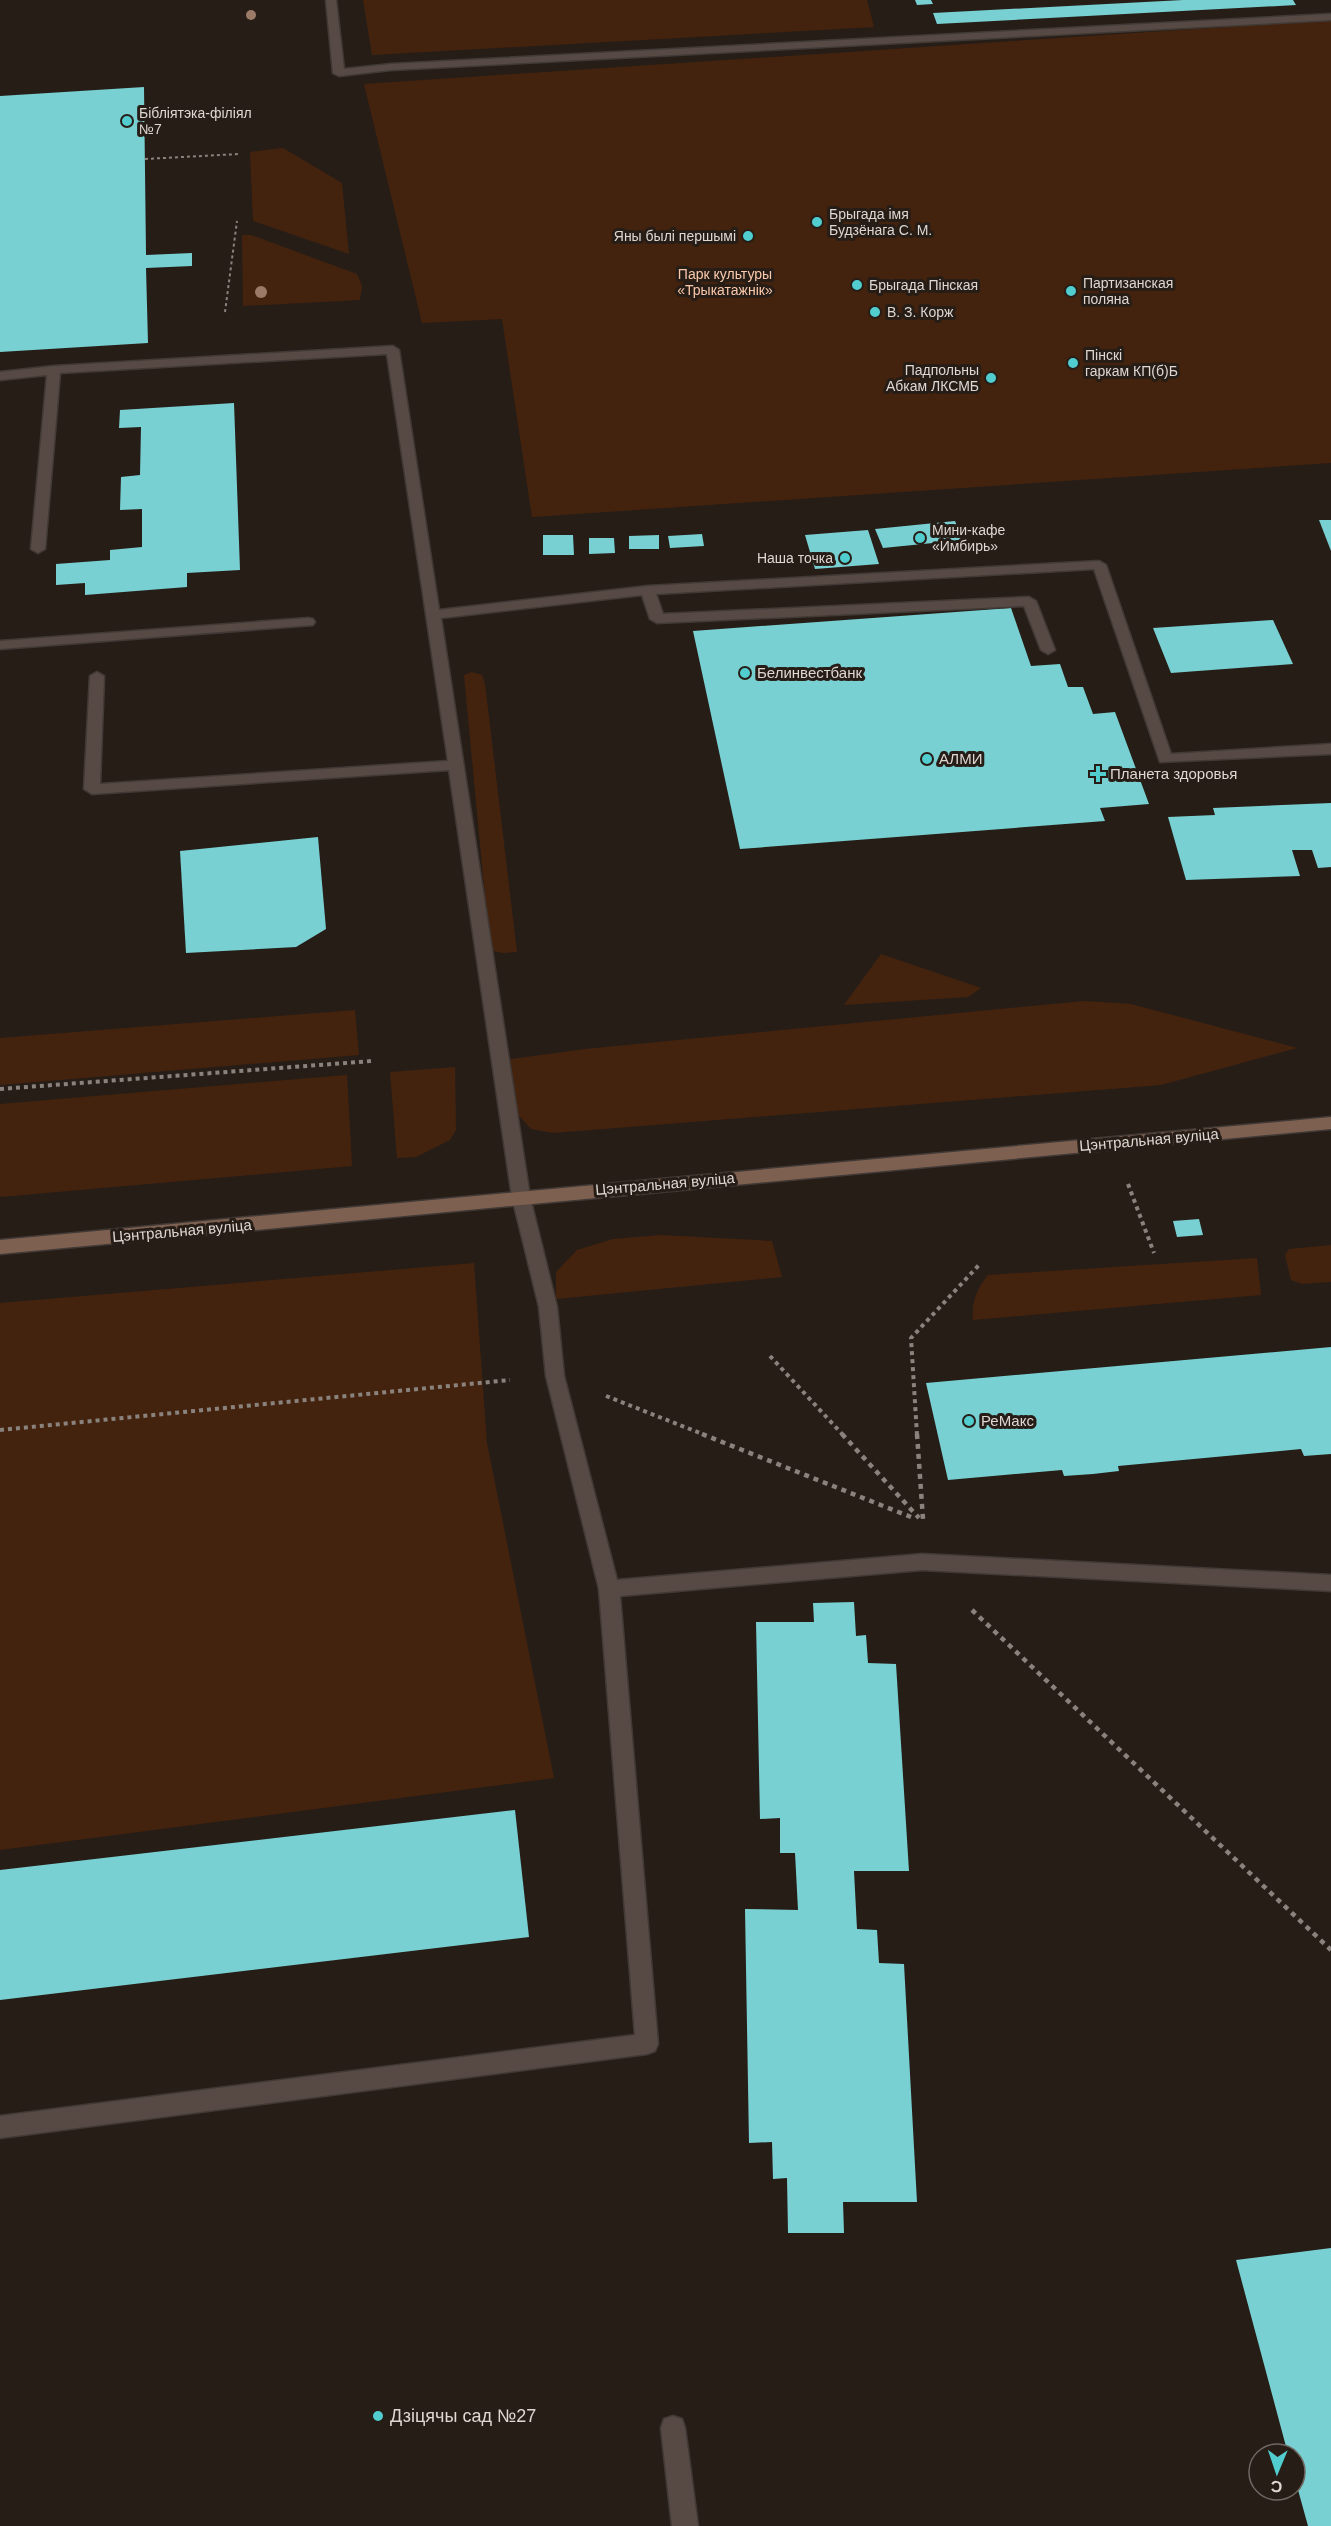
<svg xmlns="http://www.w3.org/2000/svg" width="1331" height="2526" font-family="Arial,sans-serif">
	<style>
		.green { fill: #44230e }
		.building { fill: #78d0d2 }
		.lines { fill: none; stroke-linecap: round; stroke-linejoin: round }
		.lane-casing { stroke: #413935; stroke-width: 3 }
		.secondary-casing { stroke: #413935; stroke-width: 3 }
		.path-far2 { stroke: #8a827d; stroke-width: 2; stroke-dasharray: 3 3; stroke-linecap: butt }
		.path-far1 { stroke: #8a827d; stroke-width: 4; stroke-dasharray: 4 4; stroke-linecap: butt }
		.path { stroke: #8a827d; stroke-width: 4.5; stroke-dasharray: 5 5; stroke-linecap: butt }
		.lane { fill: #574a44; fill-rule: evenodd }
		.secondary { fill: #7d6050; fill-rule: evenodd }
		.tree { fill: #9b7b68 }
		.poi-dot { fill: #52cdcf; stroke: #271d17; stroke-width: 2 }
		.labels { text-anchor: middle; stroke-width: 6; stroke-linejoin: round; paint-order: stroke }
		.far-poi-label { font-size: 14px; fill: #ded7d2; stroke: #271d17; text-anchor: start }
		.far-park-label { font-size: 14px; fill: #fac8ab; stroke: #271d17 }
		.poi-label { font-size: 15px; fill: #ded7d2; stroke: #271d17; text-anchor: start }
		.street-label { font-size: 15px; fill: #ded7d2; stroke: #271d17 }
		.near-poi-label { font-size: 18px; fill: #ded7d2; stroke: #271d17; text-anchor: start }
	</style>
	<rect width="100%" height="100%" fill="#271d17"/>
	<!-- green -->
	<g class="green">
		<path d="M363 0H867L874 27 372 55Z"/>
		<path d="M1331 20V463L532 517 502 319 422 323 364 84Z"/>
		<path d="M283 148 342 183 349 254 253 221 250 152Z"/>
		<path d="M242 235H251L357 274 362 286 360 300 243 306Z"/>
		<path d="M472 672 482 675 485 684 517 952 502 953 490 950 464 675Z"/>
		<path d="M881 954 981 988 968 997 844 1005Z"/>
		<path d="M1084 1001 1131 1004 1297 1048 1161 1085 553 1133 531 1129 515 1111 505 1060 585 1049Z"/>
		<path d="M355 1010 359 1055 0 1085V1038Z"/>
		<path d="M455 1067 456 1130 450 1140 416 1157 397 1158 390 1072Z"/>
		<path d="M347 1075 352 1166 0 1197V1104Z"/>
		<path d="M661 1235 772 1241 782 1277 556 1299V1272L577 1250 613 1239Z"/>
		<path d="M1331 1245V1282L1302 1284 1291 1280 1285 1255 1289 1249Z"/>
		<path d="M1257 1258 1261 1295 973 1320C971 1302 977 1289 988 1275Z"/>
		<path d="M474 1263 487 1443 554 1778 0 1850V1303Z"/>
	</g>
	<!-- building -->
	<g class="building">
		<path d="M915 0H931L933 4 917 5Z"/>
		<path d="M1183 0H1293L1296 5 937 24 933 13Z"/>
		<path d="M144 87 146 255 192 253V266L146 268 148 343 0 352V96Z"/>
		<path d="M234 403 240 570 187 573V587L85 595V583L56 585V564L110 560V550L142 547V509L120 510 121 477 140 475 141 427 119 428 120 410Z"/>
		<path d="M1319 520H1331V551Z"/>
		<path d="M955 521 963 540 883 548 875 529Z"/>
		<path d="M868 530 879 564 815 569 805 535Z"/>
		<path d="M702 534 704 546 670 548 668 536Z"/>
		<path d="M543 535H573L574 555H543Z"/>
		<path d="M659 535V549H629V536Z"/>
		<path d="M589 538H614L615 553 589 554Z"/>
		<path d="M1011 608 1031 666 1060 664 1068 687H1083L1093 714 1115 712 1149 804 1100 808 1105 821 740 849 693 631Z"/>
		<path d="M1273 620 1293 664 1171 673 1153 628Z"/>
		<path d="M1331 803V867L1318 868 1312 850H1292L1300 876 1186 880 1168 817 1215 815 1213 808Z"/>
		<path d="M318 837 326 929 296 947 186 953 180 851Z"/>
		<path d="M1199 1219 1203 1235 1177 1237 1173 1221Z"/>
		<path d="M1331 1347V1454L1304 1456 1301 1449 1118 1466 1119 1471 1093 1474 1064 1476 1062 1470 948 1480 926 1383Z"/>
		<path d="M854 1602 856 1636 866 1635 868 1663 896 1664 909 1871H854L857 1929 877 1930 879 1963 904 1964 917 2202H843L844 2233H788L787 2178 773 2179 772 2142 749 2143 745 1909 798 1910 795 1853H780V1818L760 1819 756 1622H814L813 1603Z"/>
		<path d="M515 1810 529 1937 0 2000V1870Z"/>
		<path d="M1331 2248V2526H1308L1295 2479V2454H1288L1236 2260Z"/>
	</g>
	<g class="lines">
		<defs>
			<g id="lane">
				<path d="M326 0H336L344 69 391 64 1331 14V20L391 70 339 76 333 73Z"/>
				<path d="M393 346 399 350 439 610 648 586 1099 561 1106 565 1171 754 1331 744V754L1160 762 1094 569 656 594 663 614 1029 597 1036 601 1055 650 1048 654 1041 650 1024 606 657 623 650 619 642 595 441 618 530 1197 557 1307 564 1376 617 1580 922 1554 1331 1575V1591L922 1570 620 1596 658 2044 655 2051 647 2054 0 2138V2116L635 2035 599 1589 546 1376 539 1307 512 1197 449 770 92 794 84 789 90 676 97 672 104 676 100 784 448 761 387 354 60 373 45 549 38 553 31 549 47 375 0 380V372L54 366Z"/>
				<path d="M308 618 313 619 315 622 313 625 0 649V641Z"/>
				<path d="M673 2416 682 2419 685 2428 698 2526H672L661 2428 664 2419Z"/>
			</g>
			<path id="secondary" d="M1331 1117V1129L0 1254V1240Z"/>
		</defs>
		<!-- lane casing -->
		<use href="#lane" class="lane-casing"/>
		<!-- secondary casing -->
		<use href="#secondary" class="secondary-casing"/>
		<!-- path-far2 -->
		<g class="path-far2">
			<path d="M145 159 239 154"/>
			<path d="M225 312 237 221"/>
		</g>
		<!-- path-far1 -->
		<g class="path-far1">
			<path d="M0 1089 372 1061"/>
			<path d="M1128 1184 1154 1253"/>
			<path d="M770 1356 843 1435"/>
			<path d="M606 1396 705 1435"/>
			<path d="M0 1430 510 1380"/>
			<path d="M917 1435 911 1338 979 1265"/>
		</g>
		<!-- path -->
		<g class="path">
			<path d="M702 1434 911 1517"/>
			<path d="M842 1434 919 1518"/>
			<path d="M917 1434 923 1519"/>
			<path d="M972 1610 1331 1950"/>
		</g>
		<!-- lane -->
		<use href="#lane" class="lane"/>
		<!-- secondary -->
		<use href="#secondary" class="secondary"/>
	</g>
	<!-- trees -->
	<g class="tree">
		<circle cx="251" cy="15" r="5"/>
		<circle cx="261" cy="292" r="6"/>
	</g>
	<!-- markers -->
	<g class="poi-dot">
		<circle cx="127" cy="121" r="6"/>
		<circle cx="817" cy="222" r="6"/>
		<circle cx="748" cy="236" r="6"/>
		<circle cx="857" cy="285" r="6"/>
		<circle cx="1071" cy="291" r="6"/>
		<circle cx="875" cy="312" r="6"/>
		<circle cx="1073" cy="363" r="6"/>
		<circle cx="991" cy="378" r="6"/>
		<circle cx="920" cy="538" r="6"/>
		<circle cx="845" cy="558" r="6"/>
		<circle cx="745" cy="673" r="6"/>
		<circle cx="927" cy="759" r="6"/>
		<path d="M1095 765h6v6h6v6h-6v6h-6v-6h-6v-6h6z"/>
		<circle cx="969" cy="1421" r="6"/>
		<circle cx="378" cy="2416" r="6"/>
	</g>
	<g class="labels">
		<!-- far-poi labels -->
		<g class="far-poi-label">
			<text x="139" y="118">Бібліятэка-філіял<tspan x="139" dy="16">№7</tspan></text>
			<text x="829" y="219">Брыгада імя<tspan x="829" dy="16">Будзёнага С. М.</tspan></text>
			<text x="736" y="241" text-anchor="end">Яны былі першымі</text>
			<text x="1083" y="288">Партизанская<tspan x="1083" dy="16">поляна</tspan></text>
			<text x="869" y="290">Брыгада Пінская</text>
			<text x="887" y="317">В. З. Корж</text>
			<text x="1085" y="360">Пінскі<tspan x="1085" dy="16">гаркам КП(б)Б</tspan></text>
			<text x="979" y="375" text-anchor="end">Падпольны<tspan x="979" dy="16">Абкам ЛКСМБ</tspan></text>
			<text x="932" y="535">Мини-кафе<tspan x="932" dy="16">«Имбирь»</tspan></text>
			<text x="833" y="563" text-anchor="end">Наша точка</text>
		</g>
		<!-- far-park labels -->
		<g class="far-park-label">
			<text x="725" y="279">Парк культуры<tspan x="725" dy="16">«Трыкатажнік»</tspan></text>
		</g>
		<!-- poi labels -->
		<g class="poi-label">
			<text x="757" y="678">Белинвестбанк</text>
			<text x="939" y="764">АЛМИ</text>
			<text x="1110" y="779">Планета здоровья</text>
			<text x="981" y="1426">РеМакс</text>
		</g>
		<!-- street labels -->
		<g class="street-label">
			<text transform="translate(1149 1140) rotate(-5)" y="5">Цэнтральная вуліца</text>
			<text transform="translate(665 1184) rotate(-5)" y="5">Цэнтральная вуліца</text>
			<text transform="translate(182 1231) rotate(-5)" y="5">Цэнтральная вуліца</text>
		</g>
		<!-- near-poi labels -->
		<g class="near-poi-label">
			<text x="390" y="2422">Дзіцячы сад №27</text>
		</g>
	</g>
	<!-- north arrow -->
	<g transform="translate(1277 2472) rotate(182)"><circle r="28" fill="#271d17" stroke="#706762" stroke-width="1.5"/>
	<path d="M0-4.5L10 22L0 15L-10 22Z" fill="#52cdcf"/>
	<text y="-9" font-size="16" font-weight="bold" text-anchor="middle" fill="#ded7d2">С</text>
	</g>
</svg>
